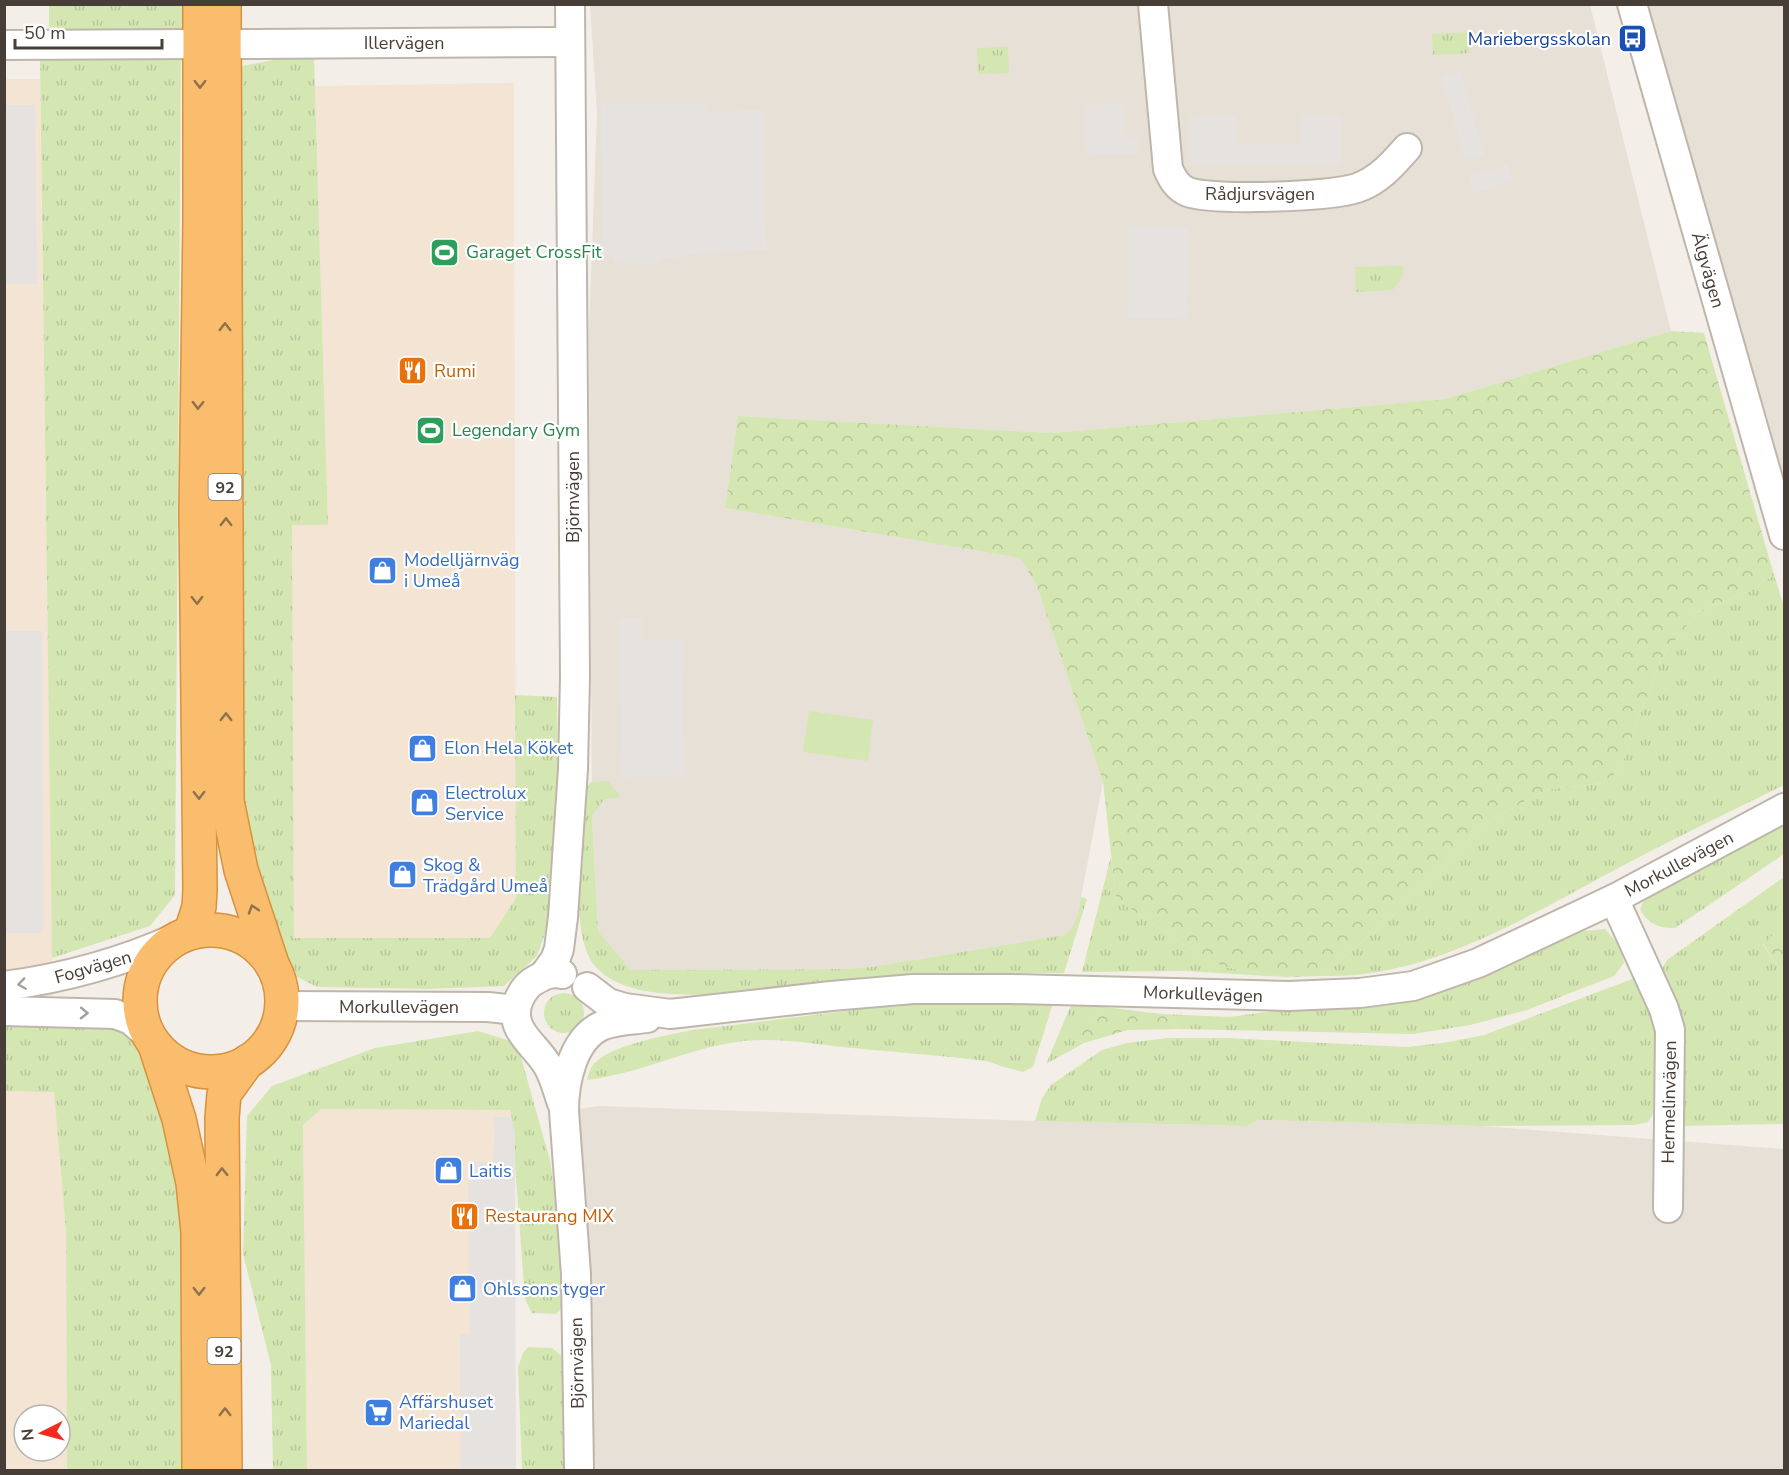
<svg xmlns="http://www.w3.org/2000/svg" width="1789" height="1475" font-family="'Nunito Sans',sans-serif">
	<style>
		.residential { fill: #e7e0d6 }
		.commercial { fill: #f4e4d4; fill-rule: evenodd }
		.grass { fill: url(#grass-tufts) }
		.forest { fill: url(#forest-crowns) }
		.garden { fill: #d4e6b2 }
		.parking { fill: #e5e2e0 }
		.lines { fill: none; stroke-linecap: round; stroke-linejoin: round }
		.minor-casing { stroke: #bfb6ab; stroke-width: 32 }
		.highway-casing { stroke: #d8913d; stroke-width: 36 }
		.minor { stroke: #fff; stroke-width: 28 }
		.highway { stroke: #f9bd6d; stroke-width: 33 }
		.oneway { stroke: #8e714d }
		.oneway2 { stroke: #a39f9b }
		.labels { text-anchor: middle; stroke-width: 4.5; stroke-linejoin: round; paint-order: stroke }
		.shield { fill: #fff; stroke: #7e7973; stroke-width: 1.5 }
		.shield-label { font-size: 16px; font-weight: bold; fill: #473f37 }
		.transit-label { font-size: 18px; fill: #164399; stroke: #fff; text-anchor: end }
		.street-label { font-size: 18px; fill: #473f37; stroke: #fff }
		.leisure-label { font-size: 18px; fill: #27864d; stroke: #fff; text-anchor: start }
		.food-label { font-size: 18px; fill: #c56008; stroke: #fff; text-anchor: start }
		.shop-label { font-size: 18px; fill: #366cbe; stroke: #fff; text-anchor: start }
	</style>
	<defs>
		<pattern id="grass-tufts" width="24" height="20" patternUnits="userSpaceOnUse" patternTransform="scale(1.5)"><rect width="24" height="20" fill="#d4e6b2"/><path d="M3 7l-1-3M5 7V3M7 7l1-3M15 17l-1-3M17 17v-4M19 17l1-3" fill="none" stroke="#b7c69a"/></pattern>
		<pattern id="forest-crowns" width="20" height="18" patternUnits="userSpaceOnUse" patternTransform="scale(1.5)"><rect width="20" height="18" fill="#d4e6b2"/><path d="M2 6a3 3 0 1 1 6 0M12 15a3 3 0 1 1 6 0" fill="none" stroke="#b7c69a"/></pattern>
	</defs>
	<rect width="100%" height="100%" fill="#f3efe8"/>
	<!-- residential -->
	<g class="residential">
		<path d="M590 5H1590L1671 331 1445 399 1052 433 738 416 725 508 1020 558 1036 584 1103 782 1081 897 1076 924 1071 930 1064 935 871 967 844 969 631 970 598 931 592 816 589 331 597 112Z"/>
		<path d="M1632 5H1784V534Z"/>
		<path d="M599 1106 1035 1121 1247 1126 1259 1120 1481 1126 1784 1149V1470H579L564 1111Z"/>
	</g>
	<!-- commercial -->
	<g class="commercial">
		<path d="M4 79H40L54 1091 66 1231 67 1470H4ZM24 1415H60V1451H24Z"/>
		<path d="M514 83 516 898 490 938 294 939 292 524 328 525 315 86Z"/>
		<path d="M321 1109 511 1110 514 1470H307L303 1125Z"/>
	</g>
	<!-- grass -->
	<g class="grass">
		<path d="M49 5H184L185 33 49 31Z"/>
		<path d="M1468 32 1469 53 1433 55 1432 34Z"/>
		<path d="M1008 47 1009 73 978 74 977 48Z"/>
		<path d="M181 53 175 895 150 926 52 958 40 58Z"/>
		<path d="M314 56 328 525H292L294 938H490L516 898 515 695 557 697 558 802 550 919 537 956 504 986 429 989 317 987 295 976 266 914 247 843 239 749 242 66 279 59Z"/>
		<path d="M1403 266V277L1392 290 1356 292 1355 267Z"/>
		<path d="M1774 575 1784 607V785C1730 812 1675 838 1622 866 1529 915 1430 979 1322 976L1408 902 1484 824 1545 790 1603 783 1620 769 1661 659 1697 612 1750 591Z"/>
		<path d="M608 781 621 797 604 799 592 816 598 931 631 970 844 969 871 967 1064 935C1078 926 1078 913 1081 897L1087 899 1064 973C986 973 906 973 828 981 773 987 717 999 660 993 638 991 610 984 595 966 568 935 581 832 583 792L591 782Z"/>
		<path d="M1784 819V854L1675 928C1659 929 1648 923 1640 910L1647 891Z"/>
		<path d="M1111 856 1116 899 1185 945 1224 967 1285 977 1185 971 1082 972Z"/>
		<path d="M1784 877V928L1783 927 1763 944 1784 977V1124L1678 1126 1662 969 1667 960Z"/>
		<path d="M1605 929 1621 947 1624 963 1614 976 1527 1010 1470 1025 1413 1034 1179 1029 1162 1014 1229 1017 1441 989 1516 961 1584 931Z"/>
		<path d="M1635 978 1650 1008 1656 1031 1653 1114 1648 1122 1634 1125 1481 1126 1259 1120 1247 1126 1035 1121 1042 1098 1051 1085 1102 1050 1127 1043 1167 1038H1226L1406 1047 1443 1043 1484 1035Z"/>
		<circle cx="564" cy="1013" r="20"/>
		<path d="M1054 1000 1033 1067 1023 1072 1001 1066 987 1061C939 1055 890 1052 842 1047 806 1043 773 1037 737 1042 686 1049 639 1074 587 1080 589 1072 591 1065 598 1060 618 1044 667 1035 693 1030L878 1007 942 1002Z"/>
		<path d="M1072 1003 1104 1007 1078 1031 1080 1041 1084 1043 1046 1064Z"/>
		<path d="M5 1020 117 1024 141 1053 173 1146 188 1240V1470H67L66 1231 54 1092 5 1091Z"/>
		<path d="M478 1031 517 1043 551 1164 566 1303 556 1314 532 1313 525 1299 511 1110 321 1109 303 1125 307 1470H273L271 1365 243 1254 247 1116 272 1086 375 1048Z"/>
		<path d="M528 1347 552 1348 564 1358 567 1470H522L518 1367 523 1353Z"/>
	</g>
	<!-- forest -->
	<g class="forest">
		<path d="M1671 331 1704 333 1774 575 1750 591 1697 612 1661 659 1620 769 1603 783 1545 790 1484 824 1408 902 1322 976 1285 977 1224 967 1185 945 1116 899 1103 782 1036 584 1020 558 725 508 738 416 1052 433 1445 399Z"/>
		<path d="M1783 927 1784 928V977L1763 943Z"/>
		<path d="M1104 1007 1162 1014 1179 1029 1128 1030 1084 1043 1080 1041 1077 1031Z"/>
	</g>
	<!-- garden -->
	<path class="garden" d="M809 711 873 720 868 761 803 752Z"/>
	<!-- parking -->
	<g class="parking">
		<path d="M1460 71 1484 155 1465 160 1442 76Z"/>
		<path d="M707 103 706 112 764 110V210L767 250 705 252 660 260 656 264 615 263 611 254H603L601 104Z"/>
		<path d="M1124 104V137H1137V154L1087 155 1086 105Z"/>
		<path d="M5 105H35L37 284H5Z"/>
		<path d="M1236 116 1237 144H1302V116H1342V164L1191 165 1190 117Z"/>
		<path d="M1508 165 1513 181 1473 193 1468 177Z"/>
		<path d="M1128 227H1188L1187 319 1128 318Z"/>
		<path d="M641 617V640L682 639 684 776 622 777 619 618Z"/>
		<path d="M5 631H42L43 933H5Z"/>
		<path d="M493 1117H511L515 1132 516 1470H461L460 1334H470L468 1162H493L495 1130Z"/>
	</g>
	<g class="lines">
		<defs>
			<g id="minor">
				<path d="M1153 4 1168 169C1172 178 1177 188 1188 192 1213 201 1331 197 1357 188 1378 181 1393 164 1407 148"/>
				<path d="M1632 4 1784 535"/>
				<path d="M239 44 570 42"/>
				<path d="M4 45 192 44"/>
				<path d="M1614 899 1664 1009 1670 1030 1668 1208"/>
				<path d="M544 975 555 960 559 949 563 917 573 769 575 677 570 4"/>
				<path d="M4 986C65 978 123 962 178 937"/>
				<path d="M587 987 608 1003 625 1008 670 1014 831 996 913 989H1012L1289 996 1360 993 1413 986 1478 963 1614 899 1784 808"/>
				<path d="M282 1006 488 1007 516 1010"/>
				<path d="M4 1011 115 1014 131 1020 149 1036"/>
				<path d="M562 1103C558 1092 555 1079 549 1068 538 1046 510 1033 517 1005 520 995 524 988 532 982 542 976 551 971 562 974"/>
				<path d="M579 1470 576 1274 564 1111C564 1083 572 1040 601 1026 615 1020 632 1020 647 1018"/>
			</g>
			<g id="highway">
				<path d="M224 4 227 801 241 870 272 964"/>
				<circle cx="211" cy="1001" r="71"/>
				<path d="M191 932 199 907 200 890 196 511 200 220V4"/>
				<path d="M155 1045 179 1119 193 1183 198 1232 199 1470"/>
				<path d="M225 1470 222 1118 224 1094 248 1061"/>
			</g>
		</defs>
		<!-- minor casing -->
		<use href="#minor" class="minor-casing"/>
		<!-- highway casing -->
		<use href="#highway" class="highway-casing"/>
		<!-- minor -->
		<use href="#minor" class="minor"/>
		<!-- highway -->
		<use href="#highway" class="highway"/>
	</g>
	<!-- one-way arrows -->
	<defs><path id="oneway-chevron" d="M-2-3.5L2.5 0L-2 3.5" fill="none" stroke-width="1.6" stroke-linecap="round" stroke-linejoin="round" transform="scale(1.5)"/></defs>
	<g class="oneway">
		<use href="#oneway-chevron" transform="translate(200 84) rotate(90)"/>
		<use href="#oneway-chevron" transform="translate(225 327) rotate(-90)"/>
		<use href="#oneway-chevron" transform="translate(198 405) rotate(91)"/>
		<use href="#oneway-chevron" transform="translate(226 522) rotate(-90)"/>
		<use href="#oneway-chevron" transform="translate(197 600) rotate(89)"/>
		<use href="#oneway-chevron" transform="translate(226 717) rotate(-90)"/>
		<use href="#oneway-chevron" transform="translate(199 795) rotate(89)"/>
		<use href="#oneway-chevron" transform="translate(253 909) rotate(-108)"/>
		<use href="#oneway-chevron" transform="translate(222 1172) rotate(-91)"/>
		<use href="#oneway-chevron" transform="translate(199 1291) rotate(90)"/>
		<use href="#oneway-chevron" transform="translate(225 1412) rotate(-90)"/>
	</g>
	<g class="oneway2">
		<use href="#oneway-chevron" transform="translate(22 984) rotate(172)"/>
		<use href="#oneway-chevron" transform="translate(84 1013) rotate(1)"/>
	</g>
	<!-- icons -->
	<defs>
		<symbol id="bus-square" viewBox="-11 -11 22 22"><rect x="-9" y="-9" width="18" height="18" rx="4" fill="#1a4fb4" stroke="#fff"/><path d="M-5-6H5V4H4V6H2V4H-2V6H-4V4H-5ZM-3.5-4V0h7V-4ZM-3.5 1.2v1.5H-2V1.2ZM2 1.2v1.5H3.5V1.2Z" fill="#fff"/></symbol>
		<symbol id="stadium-square" viewBox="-11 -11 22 22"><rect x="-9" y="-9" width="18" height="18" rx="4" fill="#2e9e5b" stroke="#fff"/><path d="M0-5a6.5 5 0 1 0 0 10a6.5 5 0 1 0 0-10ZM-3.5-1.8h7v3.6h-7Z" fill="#fff"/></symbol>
		<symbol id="restaurant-square" viewBox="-11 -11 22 22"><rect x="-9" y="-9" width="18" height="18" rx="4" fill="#e8710a" stroke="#fff"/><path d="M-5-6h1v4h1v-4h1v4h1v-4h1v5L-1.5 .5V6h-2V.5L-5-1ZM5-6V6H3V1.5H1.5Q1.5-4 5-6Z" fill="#fff"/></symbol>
		<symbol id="shop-square" viewBox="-11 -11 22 22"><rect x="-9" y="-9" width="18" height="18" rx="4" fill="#3f7fe0" stroke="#fff"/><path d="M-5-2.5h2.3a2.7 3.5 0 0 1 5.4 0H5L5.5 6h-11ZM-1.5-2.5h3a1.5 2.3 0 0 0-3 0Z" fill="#fff"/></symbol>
		<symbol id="supermarket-square" viewBox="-11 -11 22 22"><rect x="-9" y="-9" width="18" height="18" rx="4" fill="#3f7fe0" stroke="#fff"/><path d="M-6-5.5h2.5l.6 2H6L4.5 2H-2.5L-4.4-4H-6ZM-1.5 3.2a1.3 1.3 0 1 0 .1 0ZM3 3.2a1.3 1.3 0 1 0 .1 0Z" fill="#fff"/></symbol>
	</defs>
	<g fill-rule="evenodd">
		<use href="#bus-square" x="1616" y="22" width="33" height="33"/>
		<use href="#stadium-square" x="428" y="236" width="33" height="33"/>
		<use href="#restaurant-square" x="396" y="354" width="33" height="33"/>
		<use href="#stadium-square" x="414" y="414" width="33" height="33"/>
		<use href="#shop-square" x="366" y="554" width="33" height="33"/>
		<use href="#shop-square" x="406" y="732" width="33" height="33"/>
		<use href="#shop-square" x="408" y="786" width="33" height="33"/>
		<use href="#shop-square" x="386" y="858" width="33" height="33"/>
		<use href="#shop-square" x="432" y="1154" width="33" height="33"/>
		<use href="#restaurant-square" x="448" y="1200" width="33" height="33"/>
		<use href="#shop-square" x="446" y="1272" width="33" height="33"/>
		<use href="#supermarket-square" x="362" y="1396" width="33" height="33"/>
	</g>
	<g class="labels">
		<!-- shield labels -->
		<g class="shield">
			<rect x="208.5" y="474" width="33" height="26" rx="4.5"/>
			<rect x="207.5" y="1338" width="33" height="26" rx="4.5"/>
		</g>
		<g class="shield-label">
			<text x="225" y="493">92</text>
			<text x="224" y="1357">92</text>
		</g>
		<!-- transit labels -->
		<g class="transit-label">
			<text x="1611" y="45">Mariebergsskolan</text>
		</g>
		<!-- street labels -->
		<g class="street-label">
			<text x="404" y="49">Illervägen</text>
			<text x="1260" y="200">Rådjursvägen</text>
			<text transform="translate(1708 270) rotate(74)" y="6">Älgvägen</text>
			<text transform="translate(573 497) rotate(-90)" y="6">Björnvägen</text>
			<text transform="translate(1679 864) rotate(-28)" y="6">Morkullevägen</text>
			<text transform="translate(93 967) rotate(-16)" y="6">Fogvägen</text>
			<text transform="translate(1203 994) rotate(2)" y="6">Morkullevägen</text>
			<text x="399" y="1013">Morkullevägen</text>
			<text transform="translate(1669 1102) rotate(-89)" y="6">Hermelinvägen</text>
			<text transform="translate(577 1363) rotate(-91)" y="6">Björnvägen</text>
		</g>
		<!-- leisure labels -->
		<g class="leisure-label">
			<text x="466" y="258">Garaget CrossFit</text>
			<text x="452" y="436">Legendary Gym</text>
		</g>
		<!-- food labels -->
		<g class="food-label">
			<text x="434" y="377">Rumi</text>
			<text x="485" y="1222">Restaurang MIX</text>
		</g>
		<!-- shop labels -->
		<g class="shop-label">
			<text x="404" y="566">Modelljärnväg<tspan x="404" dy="21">i Umeå</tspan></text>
			<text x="444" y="754">Elon Hela Köket</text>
			<text x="445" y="799">Electrolux<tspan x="445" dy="21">Service</tspan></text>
			<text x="423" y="871">Skog &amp;<tspan x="423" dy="21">Trädgård Umeå</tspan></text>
			<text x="469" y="1177">Laitis</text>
			<text x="483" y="1295">Ohlssons tyger</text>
			<text x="399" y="1408">Affärshuset<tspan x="399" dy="21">Mariedal</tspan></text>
		</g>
	</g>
	<!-- border -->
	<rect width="1789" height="1475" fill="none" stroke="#473f37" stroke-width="12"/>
	<!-- north arrow -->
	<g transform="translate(42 1433) rotate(264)"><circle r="28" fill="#ffffff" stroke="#b5b2af" stroke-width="1.5"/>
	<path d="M0-4.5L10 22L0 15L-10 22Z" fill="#f32b1f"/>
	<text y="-9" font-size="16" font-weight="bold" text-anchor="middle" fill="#473f37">N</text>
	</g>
	<!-- scale -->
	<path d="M15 39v9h147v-9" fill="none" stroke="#473f37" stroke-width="3"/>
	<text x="24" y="39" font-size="18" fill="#473f37" stroke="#ffffff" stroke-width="4.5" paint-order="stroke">50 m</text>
</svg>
